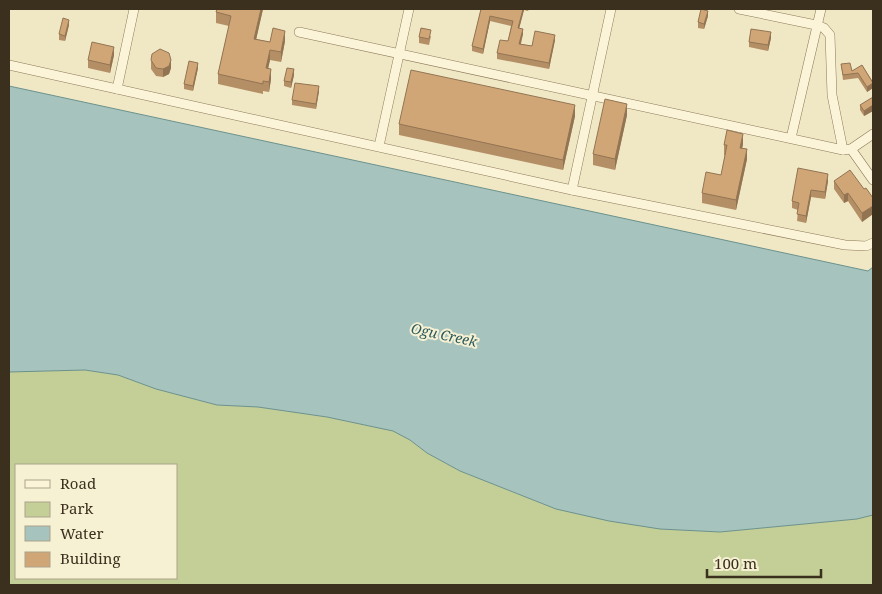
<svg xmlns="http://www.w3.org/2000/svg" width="882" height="594" font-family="'Noto Serif',serif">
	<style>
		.green { fill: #c3cf97; fill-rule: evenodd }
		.water { fill: #a6c3be; stroke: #6c928d }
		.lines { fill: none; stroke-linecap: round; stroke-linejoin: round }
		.minor-casing { stroke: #8c7959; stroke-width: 10 }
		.minor { stroke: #fbf4d8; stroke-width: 9 }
		.wall { fill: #b48f66 }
		.shaded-wall { fill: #927453 }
		.building { fill: #d1a677; stroke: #927453 }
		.labels { text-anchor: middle; stroke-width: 4; stroke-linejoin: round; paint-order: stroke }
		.water-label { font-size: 14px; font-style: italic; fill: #2c5a5c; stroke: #f7f1d4 }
	</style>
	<rect width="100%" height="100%" fill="#f0e8c4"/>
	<!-- green -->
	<path class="green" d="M16 370H85L118 375 156 389 217 405 258 407 327 417 394 431 410 440 427 453 460 471 556 509 720 532 857 519 873 515V585H9V372ZM16 465H176V578H16Z"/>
	<!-- water -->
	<path class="water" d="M9 86 868 271 873 267V515L857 519 720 532 660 529 609 521 556 509 460 471 427 453 410 440 393 431 327 417 258 407 217 405 156 389 118 375 85 370 9 372Z"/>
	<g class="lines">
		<defs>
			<g id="minor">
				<path d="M739 9 816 25 824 28 830 35 832 95 843 150"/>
				<path d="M299 32 843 150 851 149 873 134"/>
				<path d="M9 65 572 190 845 245 866 246 873 243"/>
				<path d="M117 89 134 9"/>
				<path d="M791 138 821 9"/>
				<path d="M379 146 409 9"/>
				<path d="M851 149 873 180"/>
				<path d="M572 190 611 9"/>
			</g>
		</defs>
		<!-- minor casing -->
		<use href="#minor" class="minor-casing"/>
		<!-- minor -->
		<use href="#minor" class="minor"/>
	</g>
	<!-- wall -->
	<g class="wall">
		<path d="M263 9 256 39 270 42 285 41 281 62 270 60 268 68 271 79 269 92 263 91V94L218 84V74L229 26 216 23V12Z"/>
		<path d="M481 9H529L528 11 524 10 519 28 523 34 521 44 532 46 555 40 549 69 497 59V53L508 41 511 26 490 21 483 54 472 51V46Z"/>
		<path d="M708 16 704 29 698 28V22Z"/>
		<path d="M69 25 65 41 59 40V34Z"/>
		<path d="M431 36 429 45 419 43V37Z"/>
		<path d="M771 38 768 51 749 47V42Z"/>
		<path d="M114 55 110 73 88 68V60Z"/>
		<path d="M151 60 171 68 169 74 163 77 156 76 151 69Z"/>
		<path d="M841 64 852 71 862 65 873 82V88L867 92 858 78 843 80Z"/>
		<path d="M198 68 193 91 184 89V84Z"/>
		<path d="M294 75 291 88 284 86V81Z"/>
		<path d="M319 91 316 109 292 105V100Z"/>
		<path d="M873 98V111L864 116 860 110V105Z"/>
		<path d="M627 115 615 170 593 165V154Z"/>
		<path d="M575 116 563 170 399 135V124Z"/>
		<path d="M743 144 742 149 747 159 736 210 702 203V193L721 175 725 155H724V145Z"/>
		<path d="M798 168 828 181 825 199 811 197 806 223 797 221 798 210 792 208V201Z"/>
		<path d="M834 181 864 189 873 198V214L862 222 848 201 844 203 834 189Z"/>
	</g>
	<!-- shaded-wall -->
	<g class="shaded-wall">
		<path d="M261 9H263L254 49V39Z"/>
		<path d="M523 9H524V10L518 33V28Z"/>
		<path d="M708 11V16L704 29V24Z"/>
		<path d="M490 16V21L483 54V49Z"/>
		<path d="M69 20V25L65 41V36Z"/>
		<path d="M523 29V34L519 49V44Z"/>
		<path d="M285 31V41L281 62V52Z"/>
		<path d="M771 32V38L768 51V45Z"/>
		<path d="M555 35V40L549 69V63Z"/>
		<path d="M114 47V55L110 73V65Z"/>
		<path d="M270 50V60L266 78V68Z"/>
		<path d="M171 60V68L169 74 163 77V69Z"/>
		<path d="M198 63V68L193 91V86Z"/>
		<path d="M271 69V79L269 92V82Z"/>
		<path d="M294 69V75L291 88V82Z"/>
		<path d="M873 83V88L867 92V87Z"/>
		<path d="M319 86V91L316 109V104Z"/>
		<path d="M627 104V115L615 170V159Z"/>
		<path d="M575 105V116L563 170V160Z"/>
		<path d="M873 105V111L864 116V111Z"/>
		<path d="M743 134V144L740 158V148Z"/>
		<path d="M747 149V159L736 210V200Z"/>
		<path d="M828 174V181L825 199V192Z"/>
		<path d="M811 190V197L806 223V216Z"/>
		<path d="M848 193V201L844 203V195Z"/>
		<path d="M873 206V214L862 222V213Z"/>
	</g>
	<!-- building -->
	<g class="building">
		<path d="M217 9H261L254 39 270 42 273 28 285 31 281 52 270 50 266 68 271 69 269 82 263 81V84L218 74 231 16 216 12Z"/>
		<path d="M481 9H523L518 28 523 29 519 44 532 46 535 31 555 35 549 63 497 53 500 40 508 41 513 21 490 16 483 49 472 46Z"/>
		<path d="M701 9 708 11 704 24 698 22Z"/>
		<path d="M63 18 69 20 65 36 59 34Z"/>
		<path d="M421 28 431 30 429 39 419 37Z"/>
		<path d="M751 29 771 32 768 45 749 42Z"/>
		<path d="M92 42 114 47 110 65 88 60Z"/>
		<path d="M160 49 169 53 171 60 169 66 163 69 156 68 151 60 152 54Z"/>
		<path d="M189 61 198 63 193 86 184 84Z"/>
		<path d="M850 63 852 71 862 65 873 83 867 87 858 73 843 75 841 64Z"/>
		<path d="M287 68 294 69 291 82 284 81Z"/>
		<path d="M411 70 575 105 563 160 399 124Z"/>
		<path d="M295 83 319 86 316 104 292 100Z"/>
		<path d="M873 97V105L864 111 860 105Z"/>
		<path d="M605 99 627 104 615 159 593 154Z"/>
		<path d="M727 130 743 134 740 148 747 149 736 200 702 193 706 172 721 175 727 145H724Z"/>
		<path d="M798 168 828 174 825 192 811 190 806 216 797 214 799 203 792 201Z"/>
		<path d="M850 170 864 189 866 188 873 198V206L862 213 848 193 844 195 834 181Z"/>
	</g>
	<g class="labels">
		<!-- water labels -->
		<g class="water-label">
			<text transform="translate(444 335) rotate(12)" y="5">Ogu Creek</text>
		</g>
	</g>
	<!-- border -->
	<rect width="882" height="594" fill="none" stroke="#3b2f1e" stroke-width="20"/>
	<!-- legend -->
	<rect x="15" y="464" width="162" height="115" fill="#f7f1d4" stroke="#aca38b"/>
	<rect x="25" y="480" width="25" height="8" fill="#fbf4d8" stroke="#aca38b"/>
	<text x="60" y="489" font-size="15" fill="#3b2f1e">Road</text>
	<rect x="25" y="502" width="25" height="15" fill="#c3cf97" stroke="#aca38b"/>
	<text x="60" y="514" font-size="15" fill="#3b2f1e">Park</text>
	<rect x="25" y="526" width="25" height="15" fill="#a6c3be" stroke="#aca38b"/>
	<text x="60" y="539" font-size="15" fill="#3b2f1e">Water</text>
	<rect x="25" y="552" width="25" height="15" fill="#d1a677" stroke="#aca38b"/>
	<text x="60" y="564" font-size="15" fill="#3b2f1e">Building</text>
	<!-- scale -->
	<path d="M707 569v8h114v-8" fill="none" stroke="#3b2f1e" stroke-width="2.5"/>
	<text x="714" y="569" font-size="15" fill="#3b2f1e" stroke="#f7f1d4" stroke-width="4" paint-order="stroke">100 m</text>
</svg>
